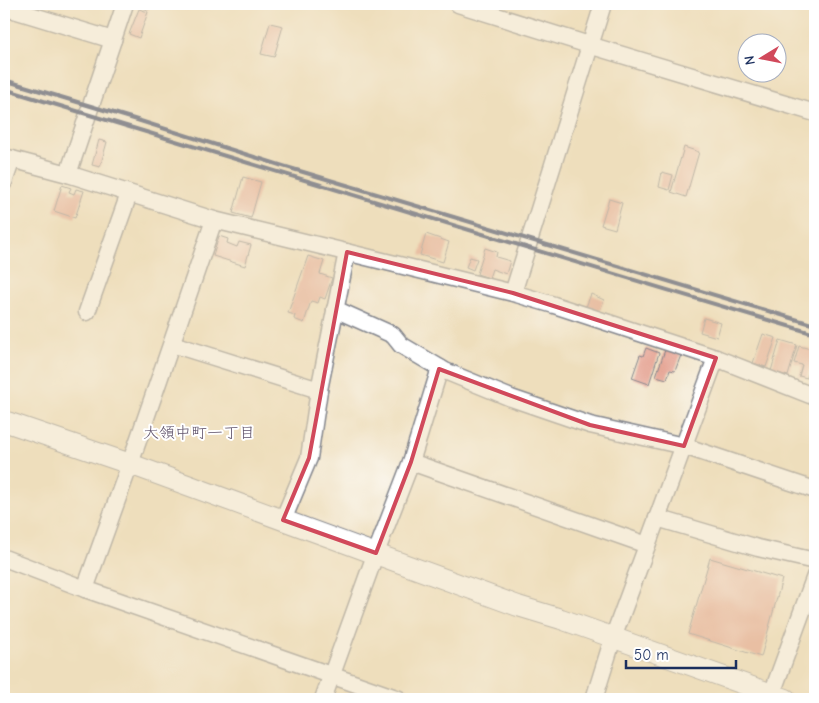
<svg xmlns="http://www.w3.org/2000/svg" width="819" height="703" font-family="'Comic Neue','Klee One',sans-serif">
	<style>
		.building { fill: #e29986 }
		.lines { fill: none; stroke-linecap: round; stroke-linejoin: round }
		.minor-casing { stroke: #84868d; stroke-width: 19 }
		.tertiary-casing { stroke: #84868d; stroke-width: 22 }
		.minor { stroke: #fff; stroke-width: 16 }
		.tertiary { stroke: #fff; stroke-width: 20 }
		.rail { stroke: #1b2f5e; stroke-width: 4 }
		.marked { fill: none; stroke: #d1495b; stroke-width: 4; stroke-linejoin: round }
		.labels { text-anchor: middle; stroke-width: 4; stroke-linejoin: round; paint-order: stroke }
		.neighbourhood-label { font-size: 16px; fill: #61546c; stroke: #fff }
	</style>
	<rect width="100%" height="100%" fill="#fff"/>
	<filter id="ink" filterUnits="userSpaceOnUse"><feTurbulence type="fractalNoise" baseFrequency=".02" numOctaves="2"/><feDisplacementMap in="SourceGraphic" scale="10" xChannelSelector="R" yChannelSelector="G"/><feConvolveMatrix kernelMatrix="1 2 1 2 8 2 1 2 1" color-interpolation-filters="sRGB"/></filter>
	<filter id="wash" filterUnits="userSpaceOnUse"><feTurbulence type="fractalNoise" baseFrequency=".0096" numOctaves="4" result="noise"/><feDisplacementMap in="SourceGraphic" scale="20" xChannelSelector="R" yChannelSelector="G"/><feGaussianBlur stdDeviation="1.12" result="paint"/><feColorMatrix in="noise" values="0 0 0 0 0 0 0 0 0 0 0 0 0 0 0 0 0 1.4 0 .05"/><feComposite in="paint" operator="in"/></filter>
	<g filter="url(#wash)">
		<rect width="100%" height="100%" fill="#eedebc"/>
		<g id="blocks">
			<!-- building -->
			<g class="building">
				<path d="M140 4H151L148 10 139 6Z"/>
				<path d="M139 9 148 12 139 38 129 34Z"/>
				<path d="M270 23 283 26 274 57 261 54Z"/>
				<path d="M99 140 107 142 100 167 92 165Z"/>
				<path d="M684 147 699 152 686 197 671 192Z"/>
				<path d="M662 172 673 175 669 190 659 187Z"/>
				<path d="M243 177 261 182 251 218 233 213Z"/>
				<path d="M62 185 71 188 69 192 74 194 76 189 84 191 75 218 54 211Z"/>
				<path d="M609 199 622 203 615 229 601 225Z"/>
				<path d="M426 234 449 242 443 262 420 255Z"/>
				<path d="M219 236 228 239 227 243 237 247 239 242 251 245 245 266 213 256Z"/>
				<path d="M485 248 497 252 496 257 510 261 506 274 492 269 489 278 477 274Z"/>
				<path d="M308 256 324 261 320 274 332 278 325 299 320 297 318 303 311 301 304 323 294 319 295 315 288 313Z"/>
				<path d="M470 257 477 259 473 270 466 267Z"/>
				<path d="M591 294 604 300 599 313 586 307Z"/>
				<path d="M704 318 721 323 717 337 700 332Z"/>
				<path d="M763 334 776 338 766 367 753 363Z"/>
				<path d="M780 340 797 345 788 376 771 371Z"/>
				<path d="M799 346 815 350V365L811 363 807 378 799 376 802 365 794 363Z"/>
				<path d="M646 348 659 353 649 384 632 378 640 355 643 356Z"/>
				<path d="M665 350 681 355 675 371 670 370 667 379 656 376Z"/>
				<path d="M710 558 782 579 761 657 688 634Z"/>
			</g>
		</g>
	</g>
	<g filter="url(#ink)">
		<use href="#blocks" fill-opacity="0" stroke="#84868d" stroke-width="1"/>
		<g class="lines">
			<defs>
				<g id="minor">
					<path d="M458 4 589 45 815 113"/>
					<path d="M4 7 113 40"/>
					<path d="M4 157 68 174 214 220 395 264 513 293 554 305 716 358 815 397"/>
					<path d="M68 174 125 4"/>
					<path d="M4 182 12 159"/>
					<path d="M513 293 603 4"/>
					<path d="M335 309 393 335 401 345 445 371 511 398 590 425 684 446 815 490"/>
					<path d="M87 312 129 194"/>
					<path d="M172 344 319 390 347 252"/>
					<path d="M411 462 440 368"/>
					<path d="M657 518 758 548 815 561"/>
					<path d="M283 520 309 458 319 390"/>
					<path d="M4 558 85 589 399 699"/>
					<path d="M85 589 130 464 214 220"/>
					<path d="M323 699 374 558 411 462 647 545"/>
					<path d="M594 699 613 638 716 358"/>
					<path d="M770 699 815 576"/>
				</g>
				<path id="tertiary" d="M4 421 130 464 518 606 561 619 786 699"/>
			</defs>
			<!-- minor casing -->
			<use href="#minor" class="minor-casing"/>
			<!-- tertiary casing -->
			<use href="#tertiary" class="tertiary-casing"/>
			<!-- minor -->
			<use href="#minor" class="minor"/>
			<!-- tertiary -->
			<use href="#tertiary" class="tertiary"/>
			<!-- rail -->
			<g class="rail">
				<path d="M4 80 134 119 283 166 815 325"/>
				<path d="M4 89C274 170 544 254 815 334"/>
			</g>
		</g>
	</g>
	<!-- marked area -->
	<path d="M0 0H819V703H0ZM347 252 513 293 716 358 684 446 590 425 439 369 411 462 376 553 283 520 309 458Z" fill="#eedebc" fill-opacity=".55" fill-rule="evenodd"/>
	<path class="marked" d="M347 252 513 293 716 358 684 446 590 425 439 369 411 462 376 553 283 520 309 458Z"/>
	<g class="labels">
		<!-- neighbourhood labels -->
		<g class="neighbourhood-label">
			<text x="199" y="438">大領中町一丁目</text>
		</g>
	</g>
	<!-- margin -->
	<rect width="819" height="703" fill="none" stroke="#fff" stroke-width="20"/>
	<!-- north arrow -->
	<g transform="translate(762 58) rotate(260)"><circle r="24" fill="#ffffff" stroke="#a4acbf"/>
	<path d="M0-4L9 19L0 12L-9 19Z" fill="#d1495b"/>
	<text y="-8" font-size="14" font-weight="bold" text-anchor="middle" fill="#1b2f5e">N</text>
	</g>
	<!-- scale -->
	<path d="M626 660v8h110v-8" fill="none" stroke="#1b2f5e" stroke-width="2.5"/>
	<text x="634" y="660" font-size="15" fill="#1b2f5e" stroke="#ffffff" stroke-width="4" paint-order="stroke">50 m</text>
</svg>
